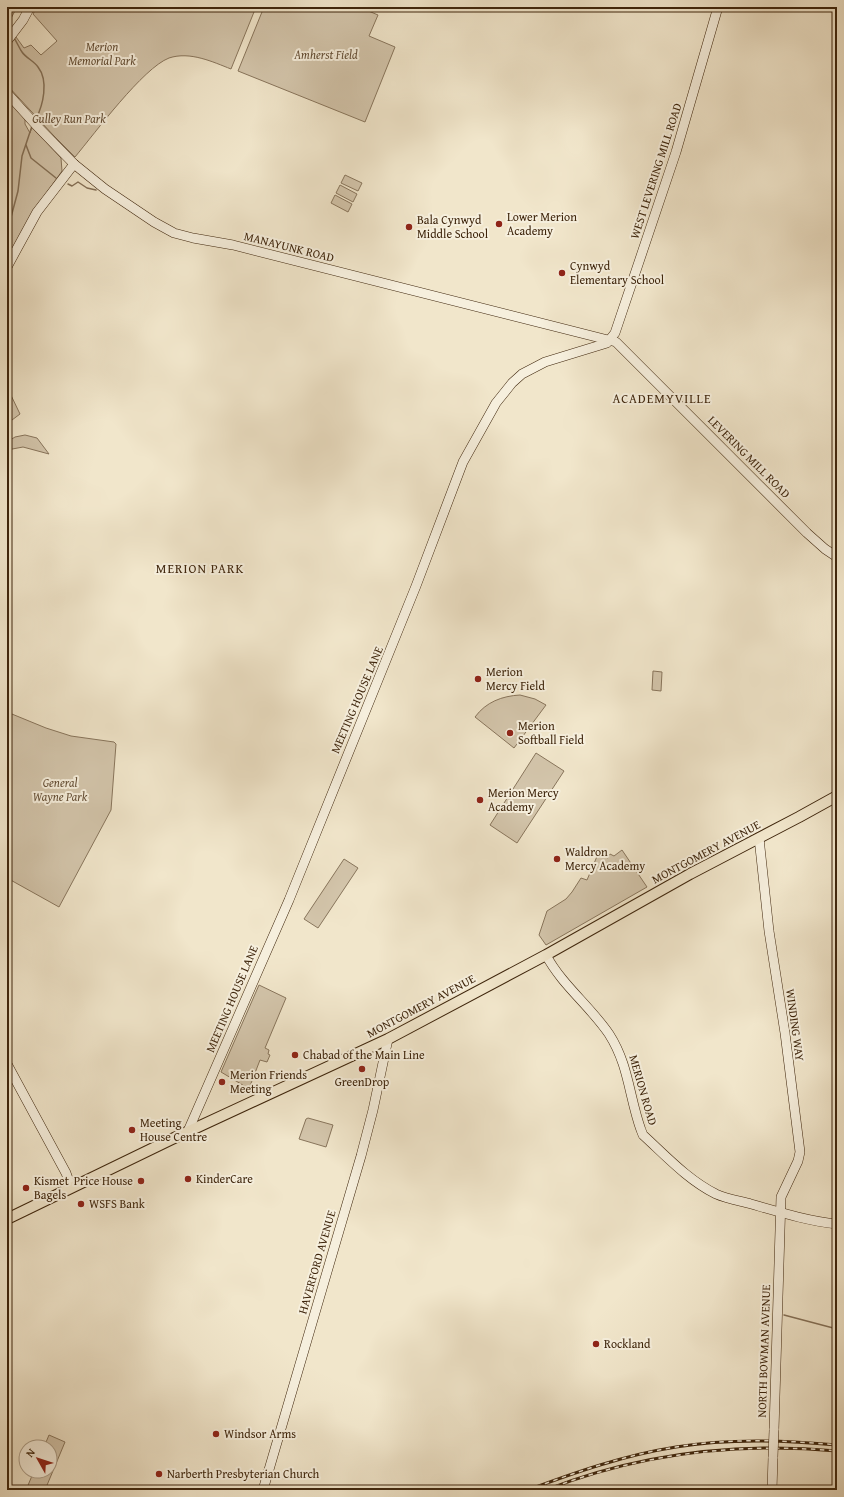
<svg xmlns="http://www.w3.org/2000/svg" width="844" height="1497" font-family="'Gentium Book Plus',serif">
	<style>
		.green { fill: #d3c5ab; stroke: #88755c }
		.lines { fill: none; stroke-linecap: round; stroke-linejoin: round }
		.stream { stroke: #857158; stroke-width: 1.5 }
		.secondary-casing { stroke: #3e250c; stroke-width: 10 }
		.primary-casing { stroke: #3e250c; stroke-width: 12 }
		.secondary { stroke: #f6efdd; stroke-width: 9 }
		.primary { stroke: #f1e6cb; stroke-width: 10 }
		.rail-casing { stroke: #3e250c; stroke-width: 3 }
		.rail { stroke: #f6efdd; stroke-width: 1.5; stroke-dasharray: 4.5; stroke-linecap: butt }
		.secondary-bridge-casing { stroke: #3e250c; stroke-width: 10; stroke-linecap: butt }
		.secondary-bridge { stroke: #f6efdd; stroke-width: 9 }
		.poi-dot { fill: #8f2418; stroke: #f6efdd; stroke-width: 1.5 }
		.labels { text-anchor: middle; stroke-width: 4; stroke-linejoin: round; paint-order: stroke }
		.park-label { font-size: 12px; font-style: italic; fill: #634d34; stroke: #f6efdd }
		.street-label { font-size: 12px; fill: #3e250c; stroke: #f6efdd }
		.poi-label { font-size: 12px; fill: #3e250c; stroke: #f6efdd; text-anchor: start }
		.neighbourhood-label { font-size: 13px; letter-spacing: 1px; fill: #3e250c; stroke: #f6efdd }
	</style>
	<rect width="100%" height="100%" fill="#f1e6cb"/>
	<filter id="stains"><feTurbulence type="fractalNoise" baseFrequency=".005" numOctaves="4"/><feColorMatrix values="0 0 0 0 .2 0 0 0 0 .09 0 0 0 0 .02 0 0 0 .5 -.17"/></filter>
	<radialGradient id="worn" r=".72"><stop offset=".6" stop-color="#630" stop-opacity="0"/><stop offset="1" stop-color="#630" stop-opacity=".3"/></radialGradient>
	<!-- green -->
	<g class="green">
		<path d="M7 7H17L7 26Z"/>
		<path d="M37 7H256L231 69C213 62 190 51 169 58 143 68 95 133 75 157L54 136 7 85V48L16 37 24 48 31 45 41 55 57 41 33 14Z"/>
		<path d="M264 7H359L378 15 369 36 395 47 365 122 238 71Z"/>
		<path d="M7 99 25 119V124L30 133 32 127 61 158 62 171 31 215 7 260Z"/>
		<path d="M345 175 362 183 358 191 341 183Z"/>
		<path d="M340 185 357 194 353 202 336 193Z"/>
		<path d="M335 195 352 204 348 212 331 203Z"/>
		<path d="M7 387 20 414 12 420 7 419Z"/>
		<path d="M25 435 37 438 49 454 23 447 7 450V442L15 437Z"/>
		<path d="M653 671 662 672 661 691 652 690Z"/>
		<path d="M520 695 535 699 546 705 514 748 475 717C486 702 502 696 520 695Z"/>
		<path d="M7 712 46 728 71 736 114 742 116 744 111 810 59 907 7 878Z"/>
		<path d="M536 753 564 771 517 843 490 825Z"/>
		<path d="M622 850 647 887 546 945 539 935 547 911 566 899 572 892 581 878 587 880 598 854 608 858 610 854 614 856Z"/>
		<path d="M344 859 358 868 318 928 304 919Z"/>
		<path d="M259 985 286 998 265 1048 269 1050 268 1054 270 1055 267 1062 260 1060 250 1086 246 1087 221 1072Z"/>
		<path d="M308 1118 333 1125 326 1147 299 1139 306 1119Z"/>
		<path d="M49 1435 65 1442 45 1490H26L34 1471H50V1447H44Z"/>
	</g>
	<g class="lines">
		<!-- stream -->
		<g class="stream">
			<path d="M14 38C17 42 19 48 22 52 26 58 34 61 38 67 49 81 43 105 36 119"/>
			<path d="M26 145 31 158 56 178"/>
			<path d="M68 184 72 186 78 182 87 188 96 190"/>
			<path d="M7 232 18 191 22 156 32 126"/>
			<path d="M784 1315 837 1329"/>
		</g>
		<defs>
			<g id="secondary">
				<path d="M7 41 23 20 30 7"/>
				<path d="M7 93 35 124 74 164 105 189 154 222 174 233 193 238 233 245 616 342 807 533 825 549 837 557"/>
				<path d="M7 267 37 212 74 164"/>
				<path d="M759 838 769 931 785 1033 800 1152 798 1161 781 1197 774 1430"/>
				<path d="M546 955C562 985 590 1006 609 1034 629 1065 629 1097 641 1130L643 1135C666 1156 688 1180 716 1194 727 1199 740 1201 751 1204 779 1212 808 1221 837 1224"/>
				<path d="M7 1064 66 1173 71 1187"/>
				<path d="M188 1131 289 900 416 586 463 462 496 403 512 383 522 374 545 362 607 343 615 333 676 152 718 7"/>
				<path d="M263 1490 361 1156 373 1110 388 1039"/>
				<path d="M772 1490 773 1457"/>
			</g>
			<path id="primary" d="M7 1219 172 1139 388 1039 546 955 690 874 799 817 837 796"/>
		</defs>
		<!-- secondary casing -->
		<use href="#secondary" class="secondary-casing"/>
		<!-- primary casing -->
		<use href="#primary" class="primary-casing"/>
		<!-- secondary -->
		<use href="#secondary" class="secondary"/>
		<!-- primary -->
		<use href="#primary" class="primary"/>
		<defs>
			<g id="rail">
				<path d="M528 1490C576 1472 625 1455 676 1447 729 1438 784 1440 837 1445"/>
				<path d="M546 1490C638 1454 738 1442 837 1451"/>
			</g>
		</defs>
		<!-- rail casing -->
		<use href="#rail" class="rail-casing"/>
		<!-- rail -->
		<use href="#rail" class="rail"/>
		<defs>
			<path id="secondary-bridge" d="M773 1457 774 1430"/>
		</defs>
		<!-- secondary-bridge casing -->
		<use href="#secondary-bridge" class="secondary-bridge-casing"/>
		<!-- secondary-bridge -->
		<use href="#secondary-bridge" class="secondary-bridge"/>
	</g>
	<!-- markers -->
	<g class="poi-dot">
		<circle cx="499" cy="224" r="4"/>
		<circle cx="409" cy="227" r="4"/>
		<circle cx="562" cy="273" r="4"/>
		<circle cx="478" cy="679" r="4"/>
		<circle cx="510" cy="733" r="4"/>
		<circle cx="480" cy="800" r="4"/>
		<circle cx="557" cy="859" r="4"/>
		<circle cx="295" cy="1055" r="4"/>
		<circle cx="362" cy="1069" r="4"/>
		<circle cx="222" cy="1082" r="4"/>
		<circle cx="132" cy="1130" r="4"/>
		<circle cx="188" cy="1179" r="4"/>
		<circle cx="141" cy="1181" r="4"/>
		<circle cx="26" cy="1188" r="4"/>
		<circle cx="81" cy="1204" r="4"/>
		<circle cx="596" cy="1344" r="4"/>
		<circle cx="216" cy="1434" r="4"/>
		<circle cx="159" cy="1474" r="4"/>
	</g>
	<g class="labels">
		<!-- park labels -->
		<g class="park-label">
			<text x="102" y="51">Merion<tspan x="102" dy="14">Memorial Park</tspan></text>
			<text x="326" y="59">Amherst Field</text>
			<text x="69" y="123">Gulley Run Park</text>
			<text x="60" y="787">General<tspan x="60" dy="14">Wayne Park</tspan></text>
		</g>
		<!-- street labels -->
		<g class="street-label">
			<text transform="translate(656 171) rotate(-72)" y="4">WEST LEVERING MILL ROAD</text>
			<text transform="translate(289 247) rotate(14)" y="4">MANAYUNK ROAD</text>
			<text transform="translate(749 457) rotate(45)" y="4">LEVERING MILL ROAD</text>
			<text transform="translate(357 700) rotate(-67)" y="4">MEETING HOUSE LANE</text>
			<text transform="translate(706 852) rotate(-28)" y="4">MONTGOMERY AVENUE</text>
			<text transform="translate(232 999) rotate(-67)" y="4">MEETING HOUSE LANE</text>
			<text transform="translate(421 1006) rotate(-28)" y="4">MONTGOMERY AVENUE</text>
			<text transform="translate(795 1025) rotate(82)" y="4">WINDING WAY</text>
			<text transform="translate(643 1090) rotate(74)" y="4">MERION ROAD</text>
			<text transform="translate(317 1262) rotate(-74)" y="4">HAVERFORD AVENUE</text>
			<text transform="translate(764 1351) rotate(-88)" y="4">NORTH BOWMAN AVENUE</text>
		</g>
		<!-- poi labels -->
		<g class="poi-label">
			<text x="507" y="221">Lower Merion<tspan x="507" dy="14">Academy</tspan></text>
			<text x="417" y="224">Bala Cynwyd<tspan x="417" dy="14">Middle School</tspan></text>
			<text x="570" y="270">Cynwyd<tspan x="570" dy="14">Elementary School</tspan></text>
			<text x="486" y="676">Merion<tspan x="486" dy="14">Mercy Field</tspan></text>
			<text x="518" y="730">Merion<tspan x="518" dy="14">Softball Field</tspan></text>
			<text x="488" y="797">Merion Mercy<tspan x="488" dy="14">Academy</tspan></text>
			<text x="565" y="856">Waldron<tspan x="565" dy="14">Mercy Academy</tspan></text>
			<text x="303" y="1059">Chabad of the Main Line</text>
			<text x="230" y="1079">Merion Friends<tspan x="230" dy="14">Meeting</tspan></text>
			<text x="362" y="1086" text-anchor="middle">GreenDrop</text>
			<text x="140" y="1127">Meeting<tspan x="140" dy="14">House Centre</tspan></text>
			<text x="196" y="1183">KinderCare</text>
			<text x="34" y="1185">Kismet<tspan x="34" dy="14">Bagels</tspan></text>
			<text x="133" y="1185" text-anchor="end">Price House</text>
			<text x="89" y="1208">WSFS Bank</text>
			<text x="604" y="1348">Rockland</text>
			<text x="224" y="1438">Windsor Arms</text>
			<text x="167" y="1478">Narberth Presbyterian Church</text>
		</g>
		<!-- neighbourhood labels -->
		<g class="neighbourhood-label">
			<text x="662" y="403">ACADEMYVILLE</text>
			<text x="200" y="573">MERION PARK</text>
		</g>
	</g>
	<!-- margin -->
	<rect width="844" height="1497" fill="none" stroke="#f1e6cb" stroke-width="24"/>
	<rect x="8" y="8" width="828" height="1481" fill="none" stroke="#3e250c" stroke-width="2"/>
	<rect x="12" y="12" width="820" height="1473" fill="none" stroke="#3e250c"/>
	<!-- north arrow -->
	<g transform="translate(38 1459) rotate(309)"><circle r="19" fill="#f6efdd" stroke="#ac9e89"/>
	<path d="M0-3L7 15L0 10L-7 15Z" fill="#8f2418"/>
	<text y="-6" font-size="11" font-weight="bold" text-anchor="middle" fill="#3e250c">N</text>
	</g>
	<rect width="100%" height="100%" filter="url(#stains)"/>
	<rect width="100%" height="100%" fill="url(#worn)"/>
</svg>
